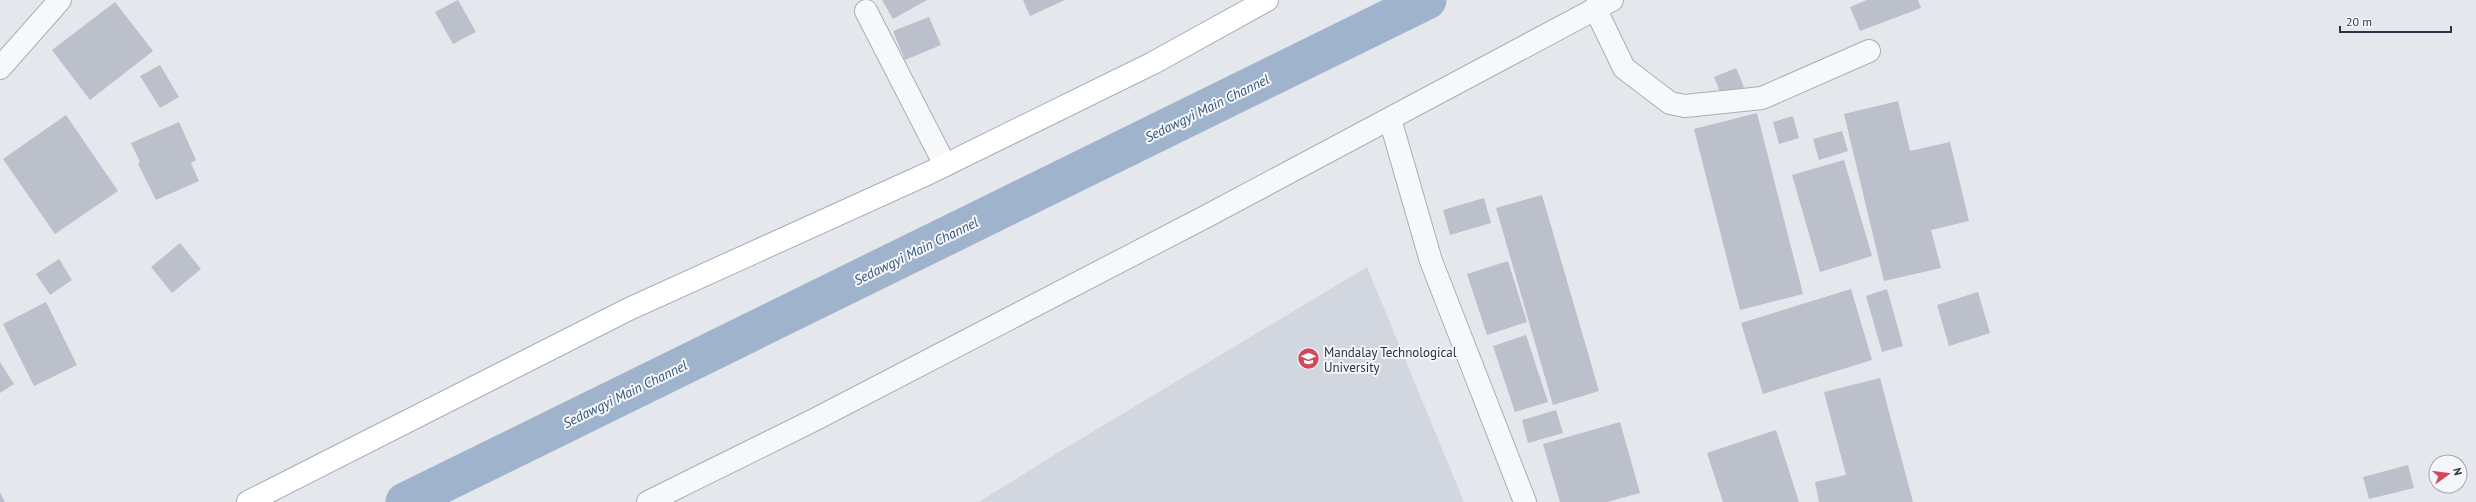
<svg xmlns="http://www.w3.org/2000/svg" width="2476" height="502" font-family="'PT Sans',sans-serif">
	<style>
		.built { fill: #d2d6de }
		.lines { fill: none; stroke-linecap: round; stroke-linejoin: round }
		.canal { stroke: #9fb4cc; stroke-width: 39 }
		.building { fill: #bbc0ca }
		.street-casing { stroke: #a9aeb7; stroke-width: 24 }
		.secondary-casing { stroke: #a9aeb7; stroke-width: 24 }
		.street { stroke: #f7f8fa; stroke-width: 22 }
		.secondary { stroke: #fff; stroke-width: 22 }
		.labels { text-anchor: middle; stroke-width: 4; stroke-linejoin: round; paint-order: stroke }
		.poi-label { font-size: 13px; fill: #2b3445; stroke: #f4f6f9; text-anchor: start }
		.water-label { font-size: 14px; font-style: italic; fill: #34527a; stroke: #f4f6f9 }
	</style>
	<rect width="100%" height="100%" fill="#e4e7ec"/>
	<!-- built -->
	<path class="built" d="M1367 267 1464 502H979L1059 452Z"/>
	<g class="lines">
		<!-- canal -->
		<path class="canal" d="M405 502 1427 0"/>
	</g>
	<!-- building -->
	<g class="building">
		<path d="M458 0 476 32 453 44 435 12Z"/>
		<path d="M882 0H927L893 19Z"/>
		<path d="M1023 0H1065L1030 16Z"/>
		<path d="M1867 0H1918L1921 8 1860 31 1850 7Z"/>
		<path d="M115 2 153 51 90 100 52 50Z"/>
		<path d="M929 17 941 45 905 60 893 31Z"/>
		<path d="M160 65 179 97 160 108 140 76Z"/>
		<path d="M1736 68 1744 87 1722 97 1714 77Z"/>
		<path d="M1898 101 1910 151 1950 142 1969 221 1931 230 1941 268 1884 281 1844 114Z"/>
		<path d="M1757 113 1803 294 1740 310 1694 129Z"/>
		<path d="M66 115 118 191 55 234 3 159Z"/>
		<path d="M1793 116 1799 138 1779 144 1773 122Z"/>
		<path d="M179 122 196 160 191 163 199 181 156 200 138 164 140 162 131 143Z"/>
		<path d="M1842 131 1848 151 1819 160 1813 139Z"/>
		<path d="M1844 160 1872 256 1820 272 1792 175Z"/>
		<path d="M1542 195 1599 391 1553 405 1496 208Z"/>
		<path d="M1484 198 1491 223 1450 235 1443 210Z"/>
		<path d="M180 243 201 269 172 293 151 267Z"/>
		<path d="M59 259 72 280 50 295 36 274Z"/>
		<path d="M1508 261 1527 322 1487 335 1467 274Z"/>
		<path d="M1851 289 1872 360 1763 394 1741 323Z"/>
		<path d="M1887 289 1903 346 1882 352 1866 296Z"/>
		<path d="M1978 292 1990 333 1949 346 1937 305Z"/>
		<path d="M46 302 77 365 34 386 3 324Z"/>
		<path d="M1526 335 1548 402 1515 412 1493 346Z"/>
		<path d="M0 362 14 384 0 393Z"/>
		<path d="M1880 378 1913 502H1819L1815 482 1846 475 1824 392Z"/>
		<path d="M1556 410 1563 433 1528 443 1522 420Z"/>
		<path d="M1620 422 1640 493 1607 502H1560L1543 444Z"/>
		<path d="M1776 430 1799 502H1723L1707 453Z"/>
		<path d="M2408 465 2414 488 2369 499 2363 477Z"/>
		<path d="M0 492 5 502H0Z"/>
	</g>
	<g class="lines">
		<defs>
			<g id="street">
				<path d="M1595 8 1624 68 1670 103 1685 106 1762 98 1869 51"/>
				<path d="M866 11 945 165"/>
				<path d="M0 68 60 0"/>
				<path d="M1390 119 1431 261 1525 502"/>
				<path d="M648 502 812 421 1207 216 1612 0"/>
			</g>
			<path id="secondary" d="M248 502 629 309 929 173 1153 63 1267 0"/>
		</defs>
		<!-- street casing -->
		<use href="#street" class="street-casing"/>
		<!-- secondary casing -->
		<use href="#secondary" class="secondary-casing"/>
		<!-- street -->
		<use href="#street" class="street"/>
		<!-- secondary -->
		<use href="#secondary" class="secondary"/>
	</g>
	<!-- icons -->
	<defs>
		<symbol id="university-disc" viewBox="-11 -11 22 22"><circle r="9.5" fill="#d1495b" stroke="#f4f6f9"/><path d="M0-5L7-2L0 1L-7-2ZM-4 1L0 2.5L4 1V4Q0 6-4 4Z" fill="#fff"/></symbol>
	</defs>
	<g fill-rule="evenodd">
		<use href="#university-disc" x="1296" y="346" width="25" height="25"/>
	</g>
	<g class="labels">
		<!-- poi labels -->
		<g class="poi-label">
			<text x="1324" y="357">Mandalay Technological<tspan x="1324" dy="15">University</tspan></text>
		</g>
		<!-- water labels -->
		<g class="water-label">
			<text transform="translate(1207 108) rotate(-26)" y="5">Sedawgyi Main Channel</text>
			<text transform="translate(916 251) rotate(-26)" y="5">Sedawgyi Main Channel</text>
			<text transform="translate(625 394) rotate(-26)" y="5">Sedawgyi Main Channel</text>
		</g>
	</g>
	<!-- north arrow -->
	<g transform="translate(2448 474) rotate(76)"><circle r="19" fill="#f4f6f9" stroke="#a4a8b1"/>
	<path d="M0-3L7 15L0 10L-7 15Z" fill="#d1495b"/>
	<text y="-6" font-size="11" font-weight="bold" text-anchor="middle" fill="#2b3445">N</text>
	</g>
	<!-- scale -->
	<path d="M2340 26v6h111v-6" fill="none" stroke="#2b3445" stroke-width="2"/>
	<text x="2346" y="26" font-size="12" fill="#2b3445" stroke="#f4f6f9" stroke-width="3" paint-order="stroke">20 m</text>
</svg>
